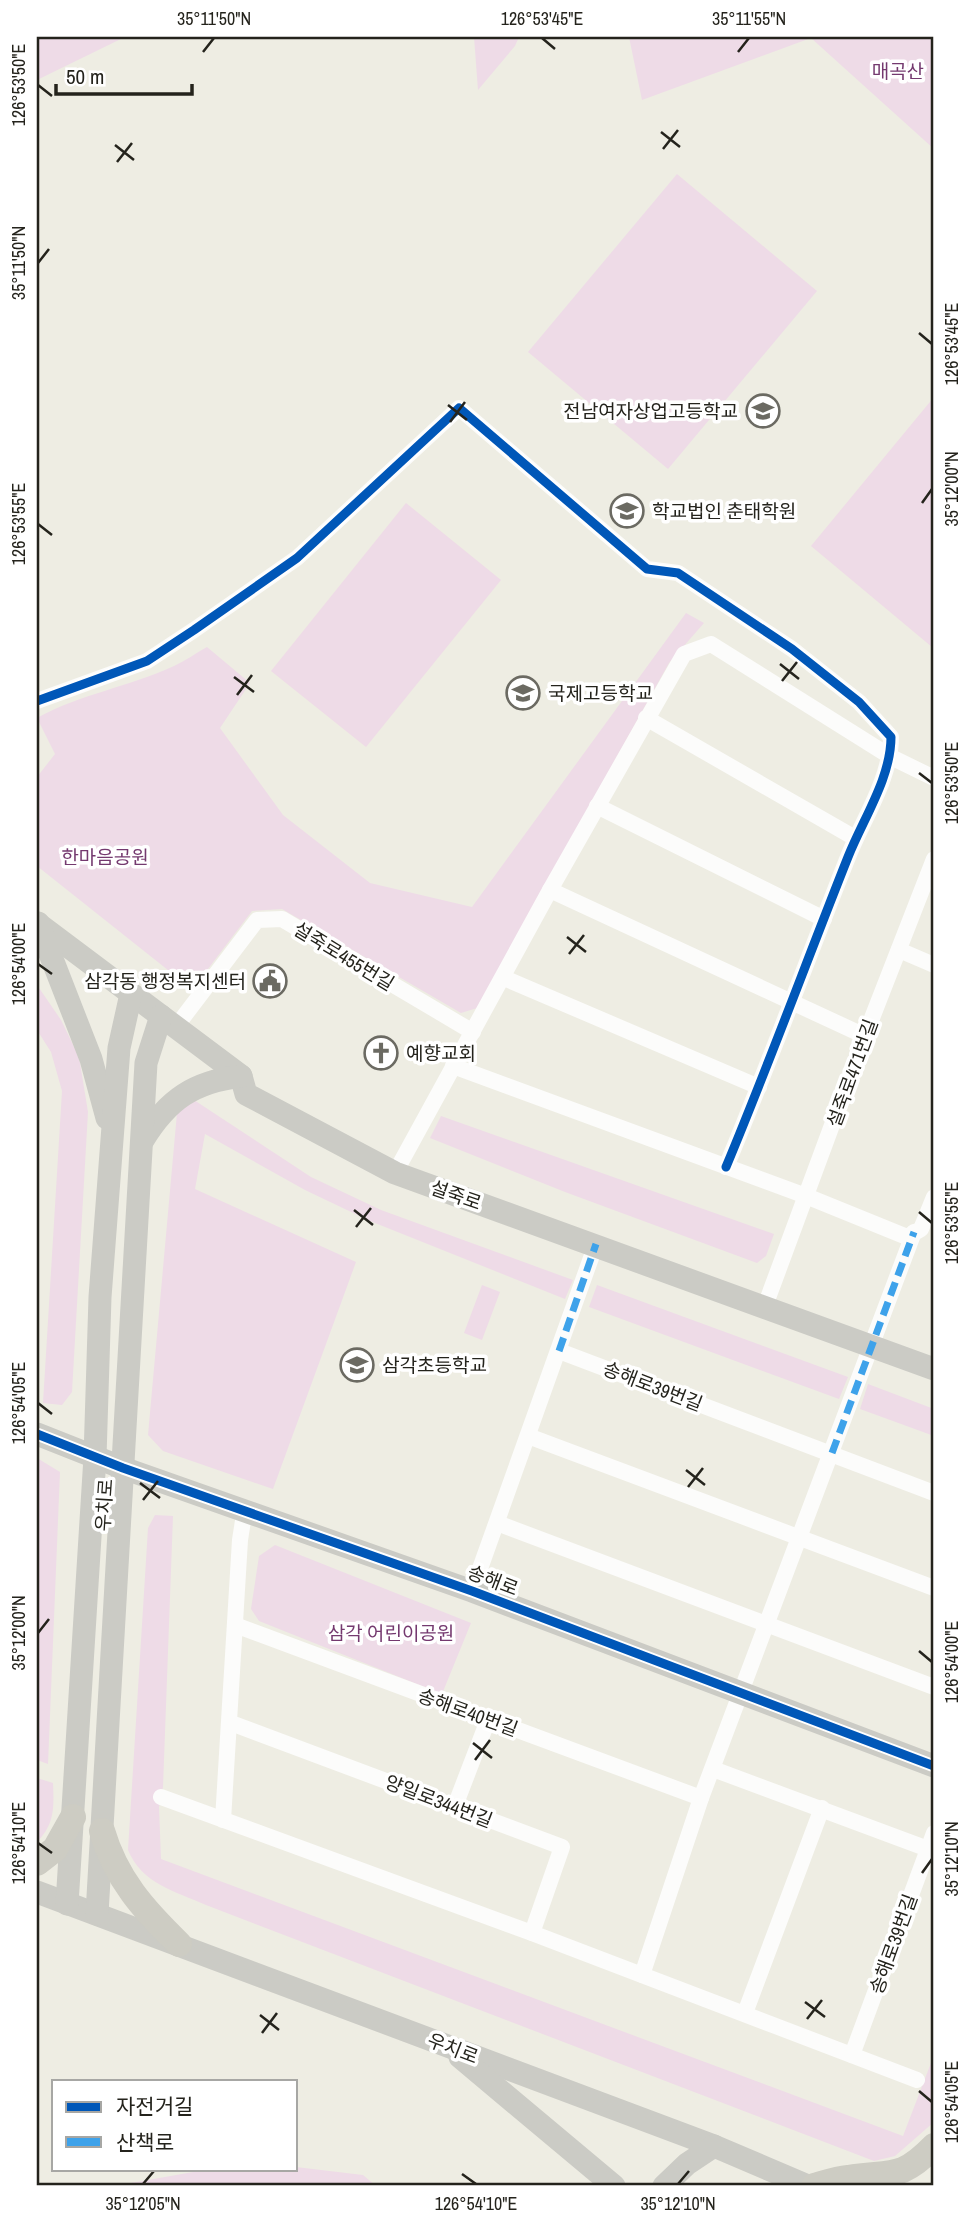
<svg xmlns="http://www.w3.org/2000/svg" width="971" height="2223" font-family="'Archivo Narrow','Noto Sans KR',sans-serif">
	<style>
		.green { fill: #eedbe7 }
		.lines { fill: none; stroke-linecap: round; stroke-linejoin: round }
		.street { stroke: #fcfcfb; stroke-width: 16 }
		.secondary { stroke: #cbcbc5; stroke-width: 23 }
		.primary { stroke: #cdccc3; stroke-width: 26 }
		.quiet { stroke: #3ea2ea; stroke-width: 7; stroke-dasharray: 14 7; stroke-linecap: butt }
		.cycleway-casing { stroke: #fff; stroke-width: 13 }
		.cycleway { stroke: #0057b8; stroke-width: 9 }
		.ticks { fill: none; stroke: #24231c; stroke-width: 2.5 }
		.labels { text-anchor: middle; stroke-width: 7; stroke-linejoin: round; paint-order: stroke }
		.park-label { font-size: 19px; fill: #74396f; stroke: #fff }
		.poi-label { font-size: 19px; fill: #24231c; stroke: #fff; text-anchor: start }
		.street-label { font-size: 19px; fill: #24231c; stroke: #fff }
		.neatline { fill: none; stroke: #24231c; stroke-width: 2.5 }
		.ticks-label { font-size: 18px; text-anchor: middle; fill: #24231c }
	</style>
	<rect width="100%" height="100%" fill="#eeede3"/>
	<!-- green -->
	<g class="green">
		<path d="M37 37H125L37 80Z"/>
		<path d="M474 37H519L515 46 478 90Z"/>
		<path d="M629 37H934V149L811 38 642 100Z"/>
		<path d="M677 174 817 291 668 469 528 352Z"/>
		<path d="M934 397V644L932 647 811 546Z"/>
		<path d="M406 503 501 580 366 747 271 671Z"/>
		<path d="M686 613 704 623 669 663 477 1008 461 1013 282 909 252 911 198 982H183L37 866V777L55 754 37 718C80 694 129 687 174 666 185 661 196 653 207 647L250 683 220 728 283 815 370 883 472 907Z"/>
		<path d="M37 985 61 1020 79 1057 88 1112 72 1392 62 1405 43 1403 62 1091 51 1052 37 1030Z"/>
		<path d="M194 1100 311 1177 381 1210 573 1280 565 1299 370 1221 305 1190 205 1134 195 1189 356 1262 273 1489 163 1451 148 1435 177 1113Z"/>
		<path d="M441 1116 774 1234 766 1256 757 1263 565 1192 430 1138Z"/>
		<path d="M482 1285 500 1292 482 1340 464 1333Z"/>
		<path d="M597 1285 848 1377 839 1399 589 1307Z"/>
		<path d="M868 1384 934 1409V1436L860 1409Z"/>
		<path d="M37 1458 60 1472 48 1764 37 1760Z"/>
		<path d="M155 1515 173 1516 163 1787 159 1807 161 1859 903 2136 934 2055V2122L895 2156 874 2161 206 1905C175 1891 142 1884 128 1850L148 1528Z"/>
		<path d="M275 1545 471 1623 442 1694 259 1621 251 1609 259 1556Z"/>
		<path d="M37 1778 53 1783C54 1807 55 1824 37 1842Z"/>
		<path d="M296 2167 363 2175 376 2186H114L210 2169Z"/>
	</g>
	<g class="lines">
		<!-- street -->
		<g class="street">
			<path d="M37 701 147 661 194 630 297 558 459 408 647 569 678 573 792 649 859 702 891 737C891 778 863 819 848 857 807 960 769 1064 726 1167"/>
			<path d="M646 718 855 838"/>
			<path d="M597 806 824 919"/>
			<path d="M550 890 865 1036"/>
			<path d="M899 950 934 965"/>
			<path d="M504 978 759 1087"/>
			<path d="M175 1028 257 920 282 919 473 1032"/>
			<path d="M453 1066 806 1196 907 1237 921 1229 934 1197"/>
			<path d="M395 1173 550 890 684 654 711 644 891 757 934 778"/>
			<path d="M765 1306 865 1036 934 859"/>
			<path d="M559 1351 934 1493"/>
			<path d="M528 1436 934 1588"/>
			<path d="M497 1523 934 1687"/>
			<path d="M472 1591 596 1244"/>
			<path d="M235 1625 701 1798"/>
			<path d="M231 1723 562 1847 532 1933"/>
			<path d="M713 1769 928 1849"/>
			<path d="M161 1797 532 1933 917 2080"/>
			<path d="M455 1806 488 1720"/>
			<path d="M223 1820 240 1540 245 1508"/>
			<path d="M642 1975 701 1798 914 1232"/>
			<path d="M745 2013 822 1808"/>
			<path d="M852 2055 934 1833"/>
		</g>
		<!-- secondary -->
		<g class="secondary">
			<path d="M37 923 241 1076 246 1094 395 1173 934 1369"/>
			<path d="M38 923 91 1059 107 1118"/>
			<path d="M143 1140C168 1099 194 1082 241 1076"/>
			<path d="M37 1434 123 1468 472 1591 934 1766"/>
			<path d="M37 1892 714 2146 808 2186"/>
			<path d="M67 1904 95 1457 100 1297 119 1048 131 994"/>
			<path d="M97 1914 146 1063 161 1016"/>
			<path d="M460 2057 614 2186"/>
			<path d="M664 2186 687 2164 714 2146"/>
		</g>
		<!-- primary -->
		<g class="primary">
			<path d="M102 1831C116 1879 144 1910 179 1944"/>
			<path d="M37 1863 55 1849 73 1817"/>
			<path d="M814 2186C825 2183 837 2179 848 2178 891 2171 900 2181 934 2146"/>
		</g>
		<!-- quiet -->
		<g class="quiet">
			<path d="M559 1351 596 1244"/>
			<path d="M832 1453 914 1232"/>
		</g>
		<defs>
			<g id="cycleway">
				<path d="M37 701 147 661 194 630 297 558 459 408 647 569 678 573 792 649 859 702 891 737C891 778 863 819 848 857 807 960 769 1064 726 1167"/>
				<path d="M37 1434 123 1468 472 1591 934 1766"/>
			</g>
		</defs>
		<!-- cycleway casing -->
		<use href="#cycleway" class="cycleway-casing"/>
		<!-- cycleway -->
		<use href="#cycleway" class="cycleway"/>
	</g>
	<!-- ticks -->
	<path class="ticks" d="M542 38 555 49M203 52 214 38M738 52 749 38M38 85 52 96M661 132 680 147M115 145 134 160M663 149 678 130M117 162 132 143M38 263 49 249M919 333 932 344M448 405 467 420M450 422 465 402M922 503 932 489M38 524 52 535M780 664 799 679M234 677 254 692M782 681 797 662M237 695 252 675M919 773 932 783M567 937 586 952M569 954 584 935M38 964 52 974M354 1210 373 1225M919 1212 932 1223M356 1227 371 1208M38 1403 52 1414M686 1470 705 1485M140 1483 160 1498M688 1487 703 1468M143 1500 158 1481M38 1633 49 1619M919 1651 932 1662M473 1743 492 1758M475 1760 490 1740M38 1843 52 1853M922 1873 932 1859M805 2002 825 2017M260 2015 279 2030M807 2019 822 2000M262 2033 277 2013M919 2091 932 2102M462 2174 476 2184M143 2184 154 2171M678 2184 689 2171"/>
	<!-- icons -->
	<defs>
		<symbol id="school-ring" viewBox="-11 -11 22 22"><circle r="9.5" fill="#fff" stroke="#6b6a62" stroke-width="1.5"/><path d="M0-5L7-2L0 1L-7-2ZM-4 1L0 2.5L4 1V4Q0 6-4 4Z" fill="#6b6a62"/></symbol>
		<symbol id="civic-ring" viewBox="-11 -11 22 22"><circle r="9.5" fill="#fff" stroke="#6b6a62" stroke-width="1.5"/><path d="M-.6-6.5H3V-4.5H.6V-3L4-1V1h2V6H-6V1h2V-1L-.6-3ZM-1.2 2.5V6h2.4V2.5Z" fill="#6b6a62"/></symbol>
		<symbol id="church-ring" viewBox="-11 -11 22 22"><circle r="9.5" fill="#fff" stroke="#6b6a62" stroke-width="1.5"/><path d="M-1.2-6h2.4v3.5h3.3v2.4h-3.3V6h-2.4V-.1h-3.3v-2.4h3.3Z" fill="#6b6a62"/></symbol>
	</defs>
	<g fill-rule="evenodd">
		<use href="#school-ring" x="744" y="392" width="38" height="38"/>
		<use href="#school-ring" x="608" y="492" width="38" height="38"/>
		<use href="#school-ring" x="504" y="674" width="38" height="38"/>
		<use href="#civic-ring" x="251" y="962" width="38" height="38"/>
		<use href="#church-ring" x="362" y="1034" width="38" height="38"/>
		<use href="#school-ring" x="338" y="1346" width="38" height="38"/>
	</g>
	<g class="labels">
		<!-- park labels -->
		<g class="park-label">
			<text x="898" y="78">매곡산</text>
			<text x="105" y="864">한마음공원</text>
			<text x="391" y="1640">삼각 어린이공원</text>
		</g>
		<!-- poi labels -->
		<g class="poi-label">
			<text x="738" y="418" text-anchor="end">전남여자상업고등학교</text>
			<text x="652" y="518">학교법인 춘태학원</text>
			<text x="548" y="700">국제고등학교</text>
			<text x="246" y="988" text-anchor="end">삼각동 행정복지센터</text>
			<text x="406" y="1060">예향교회</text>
			<text x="382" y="1372">삼각초등학교</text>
		</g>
		<!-- street labels -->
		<g class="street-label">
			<text transform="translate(344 956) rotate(31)" y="7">설죽로455번길</text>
			<text transform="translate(852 1073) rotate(-70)" y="7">설죽로471번길</text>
			<text transform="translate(456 1195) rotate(19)" y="7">설죽로</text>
			<text transform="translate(653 1386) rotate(21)" y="7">송해로39번길</text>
			<text transform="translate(104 1505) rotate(-86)" y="7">우치로</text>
			<text transform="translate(493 1580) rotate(21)" y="7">송해로</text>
			<text transform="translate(468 1712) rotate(20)" y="7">송해로40번길</text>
			<text transform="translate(439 1801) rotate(21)" y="7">양일로344번길</text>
			<text transform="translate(893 1944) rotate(-70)" y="7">송해로39번길</text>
			<text transform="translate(453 2048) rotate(21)" y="7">우치로</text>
		</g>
	</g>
	<!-- border -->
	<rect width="971" height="2223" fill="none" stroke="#ffffff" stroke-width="77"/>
	<!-- legend -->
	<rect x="52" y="2080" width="245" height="91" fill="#ffffff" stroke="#a7a7a4" stroke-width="2"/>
	<rect x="66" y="2102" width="35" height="10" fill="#0057b8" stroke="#a7a7a4" stroke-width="2"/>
	<text x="116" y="2114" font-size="21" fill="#24231c">자전거길</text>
	<rect x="66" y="2137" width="35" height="10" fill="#3ea2ea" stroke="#a7a7a4" stroke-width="2"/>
	<text x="116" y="2150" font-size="21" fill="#24231c">산책로</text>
	<!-- scale -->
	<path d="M56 84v10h136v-10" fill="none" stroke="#24231c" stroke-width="3.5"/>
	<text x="66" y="84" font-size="21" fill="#24231c" stroke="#ffffff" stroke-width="5" paint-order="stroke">50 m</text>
	<rect x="38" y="38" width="894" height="2146" class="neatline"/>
	<g class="ticks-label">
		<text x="214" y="25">35°11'50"N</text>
		<text x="542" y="25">126°53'45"E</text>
		<text x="749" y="25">35°11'55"N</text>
		<text transform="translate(19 85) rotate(-90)" y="6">126°53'50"E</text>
		<text transform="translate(19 263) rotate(-90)" y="6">35°11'50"N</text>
		<text transform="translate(952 344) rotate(-90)" y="6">126°53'45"E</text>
		<text transform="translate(952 489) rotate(-90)" y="6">35°12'00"N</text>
		<text transform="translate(19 524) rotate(-90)" y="6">126°53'55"E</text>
		<text transform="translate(952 783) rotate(-90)" y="6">126°53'50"E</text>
		<text transform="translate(19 964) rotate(-90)" y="6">126°54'00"E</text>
		<text transform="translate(952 1223) rotate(-90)" y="6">126°53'55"E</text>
		<text transform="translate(19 1403) rotate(-90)" y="6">126°54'05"E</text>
		<text transform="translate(19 1633) rotate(-90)" y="6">35°12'00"N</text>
		<text transform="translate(952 1662) rotate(-90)" y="6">126°54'00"E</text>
		<text transform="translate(19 1843) rotate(-90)" y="6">126°54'10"E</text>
		<text transform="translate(952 1859) rotate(-90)" y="6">35°12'10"N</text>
		<text transform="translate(952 2102) rotate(-90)" y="6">126°54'05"E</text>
		<text x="143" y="2210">35°12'05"N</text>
		<text x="476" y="2210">126°54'10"E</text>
		<text x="678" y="2210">35°12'10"N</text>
	</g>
</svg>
